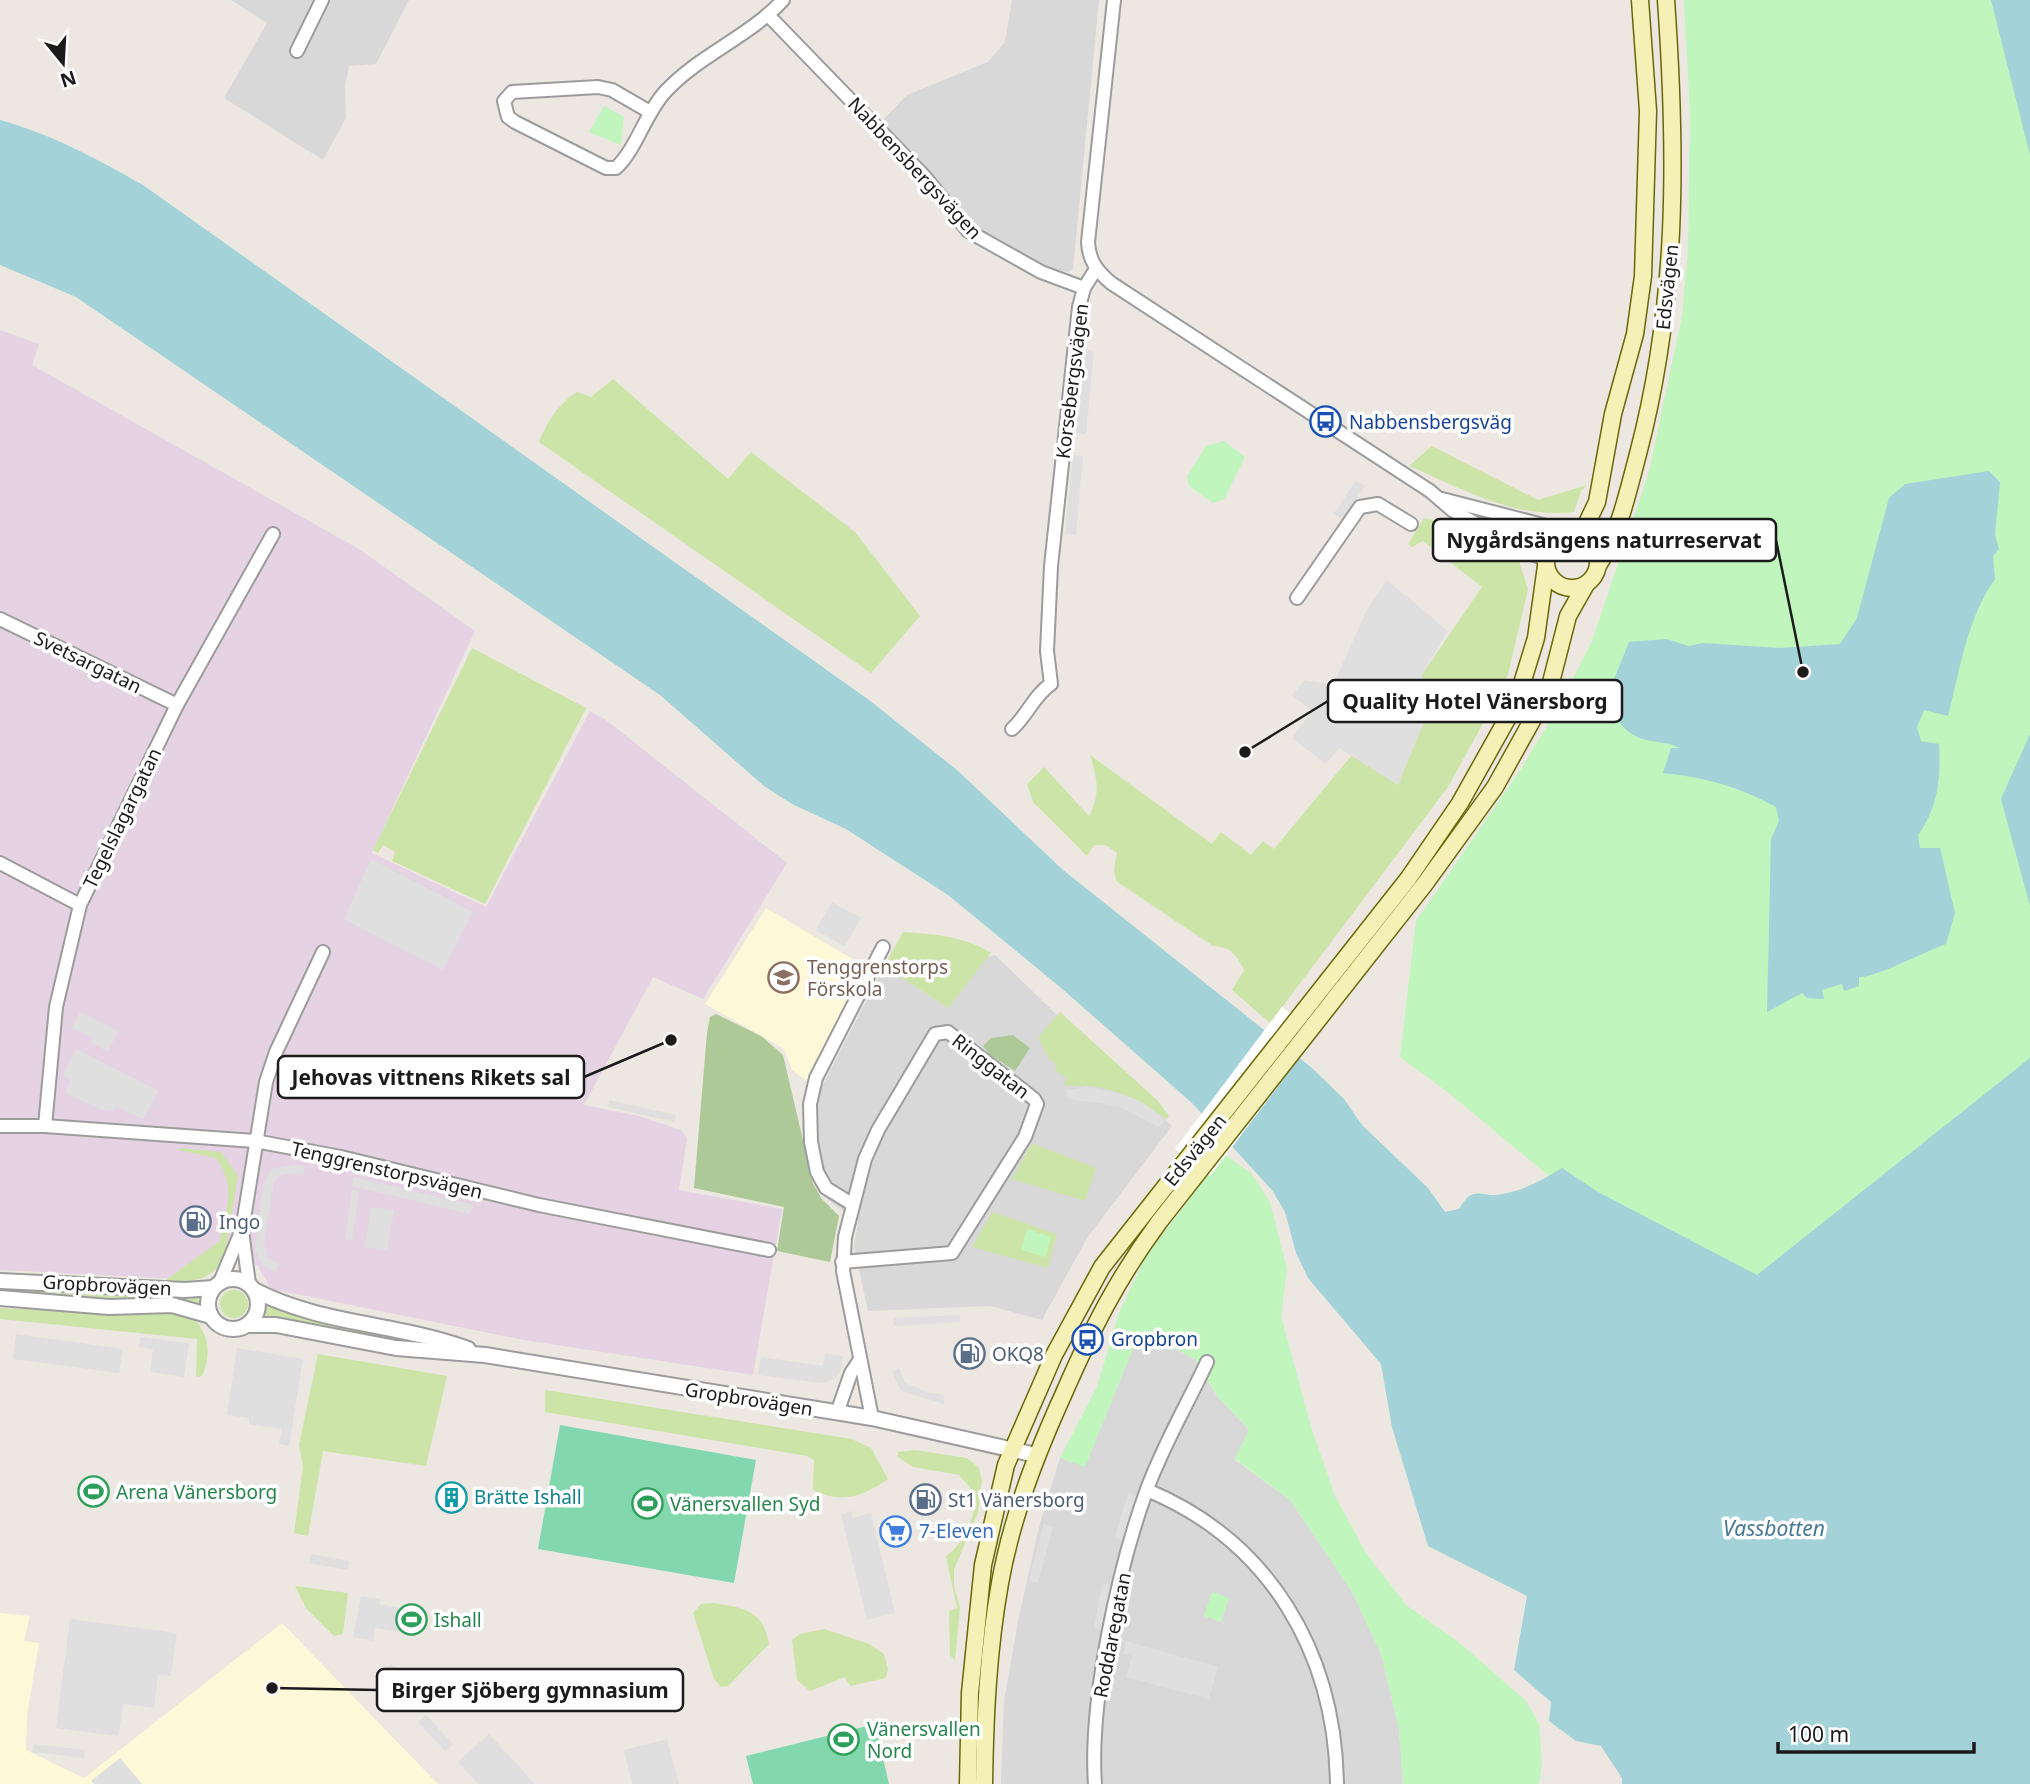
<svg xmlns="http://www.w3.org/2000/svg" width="2030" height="1784" font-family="'Noto Sans',sans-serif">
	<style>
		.residential { fill: #d9d8d8 }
		.industrial { fill: #e5d3e3 }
		.education { fill: #fdf8d8 }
		.grass { fill: #cde4a8 }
		.forest { fill: #acc997 }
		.park { fill: #c0f5be }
		.pitch { fill: #82d8ac }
		.parking { fill: #dfdfdf }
		.water { fill: #a3d2d8 }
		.pier { fill: #fff }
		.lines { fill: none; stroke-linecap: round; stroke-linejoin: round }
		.minor-casing { stroke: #9c9c9c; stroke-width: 16 }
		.tertiary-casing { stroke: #9c9c9c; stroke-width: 18 }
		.secondary-casing { stroke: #69670a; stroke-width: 19 }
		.minor { stroke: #fff; stroke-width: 12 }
		.tertiary { stroke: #fff; stroke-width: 14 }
		.secondary { stroke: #f5f0b5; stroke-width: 16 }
		.labels { text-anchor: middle; stroke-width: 7; stroke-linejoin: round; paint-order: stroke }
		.street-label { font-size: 19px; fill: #1b1b1b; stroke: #fff }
		.transit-label { font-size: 19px; fill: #164399; stroke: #fff; text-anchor: start }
		.education-label { font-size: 19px; fill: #785e54; stroke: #fff; text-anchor: start }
		.service-label { font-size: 19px; fill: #4e5e75; stroke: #fff; text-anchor: start }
		.leisure-label { font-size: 19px; fill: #27864d; stroke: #fff; text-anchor: start }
		.culture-label { font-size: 19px; fill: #0d838f; stroke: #fff; text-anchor: start }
		.shop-label { font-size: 19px; fill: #366cbe; stroke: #fff; text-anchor: start }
		.water-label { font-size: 21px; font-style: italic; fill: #477895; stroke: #fff }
		.leader { fill: none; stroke: #1b1b1b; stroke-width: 2.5 }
		.callout-dot { fill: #1b1b1b; stroke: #fff; stroke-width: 2.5 }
		.callout { fill: #fff; stroke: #1b1b1b; stroke-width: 2.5 }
		.callout-label { font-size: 21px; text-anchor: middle; font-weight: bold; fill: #1b1b1b }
	</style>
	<rect width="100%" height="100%" fill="#ece7e0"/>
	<!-- residential -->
	<g class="residential">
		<path d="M231 0H409L376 64 349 66 345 85 346 118 323 160 224 98 267 23Z"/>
		<path d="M1012 0H1099L1073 269 1068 272 1042 267 995 241 969 221 880 123 907 95 988 62 1005 42Z"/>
		<path d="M995 955 1172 1126 1087 1238 1042 1320 990 1306 868 1311 854 1246 858 1221 833 1204 816 1188 802 1125 884 966 948 1008 986 957Z"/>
		<path d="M1140 1331 1195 1359 1217 1396 1249 1430 1235 1460 1290 1500 1352 1592 1381 1654 1399 1729 1403 1784H1001L1004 1701 1019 1616 1039 1527 1060 1458 1085 1466Z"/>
	</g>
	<!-- industrial -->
	<path class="industrial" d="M0 330 39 344 32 365 359 549 475 631 372 853 486 907 590 711 606 720 787 863 703 999 653 977 584 1105 639 1116 681 1130 687 1138 679 1190 782 1209 753 1375 524 1340 271 1289 258 1266 220 1245 177 1279 0 1270Z"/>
	<!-- education -->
	<g class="education">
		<path d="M766 908 856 961 838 994 847 1001 807 1081 792 1070 784 1049 705 1004Z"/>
		<path d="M0 1613 30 1616 24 1641 39 1643 27 1715 26 1750 84 1778 282 1623 438 1784H0Z"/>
	</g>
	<!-- grass -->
	<g class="grass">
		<path d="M613 379 728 479 751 452 855 532 920 616 871 673 539 442C548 421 557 405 577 392L591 397Z"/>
		<path d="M1432 446 1538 500 1587 485 1581 491 1574 512C1514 519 1463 489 1409 466Z"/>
		<path d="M1424 518 1441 522 1519 561 1528 589 1508 675 1492 707 1448 787 1270 1023 1232 990 1244 970C1236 954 1231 947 1213 946L1116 881 1114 869 1117 853 1106 845H1094L1087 856 1033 802 1027 784 1044 767 1089 816C1101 794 1097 778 1090 755L1212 844 1221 832 1251 855 1263 841 1274 849 1352 755 1398 785 1421 676 1482 587 1423 541 1412 547 1408 544Z"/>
		<path d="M472 648 586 708 485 904 392 861 395 852 383 845 378 853 373 850Z"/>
		<path d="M903 932C934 934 964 936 991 953L948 1008 884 966Z"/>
		<path d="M1060 1012 1158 1101 1169 1116 1166 1119C1142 1101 1121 1091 1091 1086 1082 1085 1073 1087 1064 1085L1067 1078 1056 1071 1055 1062 1050 1060 1038 1038Z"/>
		<path d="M1032 1143 1096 1168 1085 1201 1012 1179Z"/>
		<path d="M181 1148 221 1152 238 1176 224 1259C209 1283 189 1282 163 1282L220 1241C226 1208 237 1187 216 1158L178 1150Z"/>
		<path d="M992 1212 1057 1234 1048 1268 972 1247Z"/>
		<path d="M0 1289H88L201 1298V1306L0 1294Z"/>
		<circle cx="234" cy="1304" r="14"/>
		<path d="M267 1304 400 1337 399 1341 262 1315Z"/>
		<path d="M0 1308 89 1312 170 1311 192 1316C209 1334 212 1354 202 1376L196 1377 197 1339 0 1319Z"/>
		<path d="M318 1354 447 1376 426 1466 323 1451 308 1536 294 1533 303 1467 299 1445Z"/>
		<path d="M545 1390 852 1439 871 1448 888 1479C862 1497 842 1504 813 1490L814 1460 807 1456 545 1412Z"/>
		<path d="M915 1450 967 1458 979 1468 982 1480 978 1512 954 1570V1586L960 1607 955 1661 950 1655 949 1611 957 1608 946 1556C960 1548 978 1515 974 1498 972 1489 965 1482 959 1475L913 1467 898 1457V1452Z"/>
		<path d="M295 1586 348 1593 343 1634 334 1636 306 1608Z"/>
		<path d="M714 1603C744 1608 763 1610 769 1644L728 1686 721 1687 714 1679 693 1613 701 1604Z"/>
		<path d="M824 1629 869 1644 884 1654 888 1669 886 1678 850 1686 845 1677 810 1691 797 1680 792 1640 800 1634Z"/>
	</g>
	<!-- forest -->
	<g class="forest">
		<path d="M716 1014 761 1036 783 1055 813 1183 821 1198 839 1216 830 1262 777 1251 784 1207 694 1188 707 1033 710 1017Z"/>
		<path d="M1013 1035 1030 1048 1015 1071 990 1055 983 1046 991 1038Z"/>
	</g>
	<!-- park -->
	<g class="park">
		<path d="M1684 0H2030V1169L1786 1373 1449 1093 1400 1057 1416 921 1521 769 1560 704 1592 641 1649 472 1682 316 1688 249 1690 116Z"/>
		<path d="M604 106 624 117 621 145 589 132Z"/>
		<path d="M1224 441 1245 457 1224 499 1213 503 1189 486 1187 477 1206 446Z"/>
		<path d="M1224 1154 1251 1173 1270 1202 1287 1269 1281 1316 1311 1427 1335 1496 1366 1553 1406 1605 1461 1644 1526 1701 1539 1724 1542 1763 1539 1784H1403L1399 1729 1381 1654 1352 1592 1290 1500 1235 1459 1249 1429 1217 1396 1195 1359 1140 1331 1085 1467 1060 1458 1097 1387 1119 1313 1146 1256Z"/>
		<path d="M1027 1229 1051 1237 1046 1257 1021 1250Z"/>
		<path d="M1212 1592 1229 1598 1221 1622 1204 1616Z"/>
	</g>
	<!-- pitch -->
	<g class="pitch">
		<path d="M560 1425 756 1460 734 1583 538 1549Z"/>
		<path d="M875 1724 889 1784H753L746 1756Z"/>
	</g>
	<!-- parking -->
	<g class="parking">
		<path d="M1084 350 1094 352 1086 434 1076 433Z"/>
		<path d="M1073 455 1083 456 1076 535 1065 534Z"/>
		<path d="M1356 481 1365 486 1342 519 1334 513Z"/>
		<path d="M1387 580 1448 631 1421 676 1437 691 1398 785 1339 748 1326 764 1292 738 1312 711 1292 695 1305 680 1333 685 1367 610Z"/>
		<path d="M371 859 473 912 443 970 344 919Z"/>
		<path d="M832 902 861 918 844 946 816 930Z"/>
		<path d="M80 1012 118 1031 108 1052 91 1043 93 1038 72 1028Z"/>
		<path d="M76 1049 159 1091 143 1119 116 1107 113 1111 103 1110 65 1093 71 1079 63 1075Z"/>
		<path d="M1087 1087 1122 1094 1142 1102 1166 1121 1158 1127 1119 1106 1068 1099 1066 1090Z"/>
		<path d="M609 1100 676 1115 675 1122 608 1107Z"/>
		<path d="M296 1164 305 1166 303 1176 284 1174 276 1179 273 1186 264 1242 268 1258 278 1262 276 1272 262 1266 255 1248 264 1184 272 1169Z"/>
		<path d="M354 1177 473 1205 470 1214 352 1186Z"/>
		<path d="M352 1190 359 1191 352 1240 345 1239Z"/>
		<path d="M371 1207 394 1210 387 1251 365 1247Z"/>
		<path d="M960 1315V1322L894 1326 893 1318Z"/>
		<path d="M16 1334 123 1349 119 1373 13 1359Z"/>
		<path d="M141 1337 189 1343 184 1377 150 1372 153 1349 139 1347Z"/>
		<path d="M237 1348 303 1359 289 1446 279 1444 282 1429 249 1424V1418L227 1415Z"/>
		<path d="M825 1354 843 1356 841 1371 834 1379 822 1383 758 1375 761 1357 823 1366Z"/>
		<path d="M899 1368 905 1382 925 1392 944 1395V1404L901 1391 892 1371Z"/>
		<path d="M1128 1493 1137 1496 1123 1540 1115 1538Z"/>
		<path d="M851 1511 853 1518 871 1513 895 1613 867 1620 841 1514Z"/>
		<path d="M1044 1524 1053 1527 1038 1583 1029 1580Z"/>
		<path d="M311 1554 349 1561 348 1570 309 1563Z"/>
		<path d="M1102 1584 1111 1585 1103 1630 1094 1628Z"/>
		<path d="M361 1596 380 1599 379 1604 413 1610 409 1633 375 1628 373 1641 353 1637Z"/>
		<path d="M70 1619 177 1633 171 1676 158 1675 154 1708 123 1704 119 1736 56 1728Z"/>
		<path d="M1126 1641 1218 1667 1209 1699 1126 1677 1132 1656 1123 1653Z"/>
		<path d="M391 1664 412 1686 405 1692 417 1705 409 1712 377 1677Z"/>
		<path d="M426 1715 453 1744 445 1751 418 1722Z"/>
		<path d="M489 1734 535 1784H478L458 1762Z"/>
		<path d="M667 1739 679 1784H632L624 1750Z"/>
		<path d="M33 1744 85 1750 84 1758 32 1752Z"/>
		<path d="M120 1758 142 1784H94L91 1781Z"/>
	</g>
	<!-- water -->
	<g class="water">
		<path d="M1991 0H2030V155Z"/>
		<path d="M0 120C51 134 97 159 143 185L869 700 957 770 1063 870 1312 1068 1344 1099 1362 1125 1428 1188 1445 1212 1459 1209C1463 1203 1467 1195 1474 1194 1481 1192 1489 1196 1496 1195 1521 1192 1541 1181 1562 1168L1598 1192 1757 1275 2030 1058V1784H1622V1778L1601 1746 1576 1741 1549 1721 1551 1702 1514 1670 1527 1596 1428 1546 1392 1427 1381 1364 1308 1278 1296 1253 1285 1212 1272 1190 1192 1103 1060 987 948 895 846 829 792 804 764 786 660 695 76 297 0 265Z"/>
		<path d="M1989 471 2000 482 1995 535 1999 549 1993 556 1995 579C1967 618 1960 670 1948 716L1924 710 1917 727 1921 741 1939 744C1941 778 1938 807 1918 835L1920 848H1940L1955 913 1946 944C1926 951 1875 978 1859 977V986L1844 991 1842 984 1822 990 1824 999 1807 998 1802 993 1767 1012 1771 839 1779 821 1776 807C1740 787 1704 777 1663 773L1671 748H1680C1665 740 1647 744 1632 734 1622 728 1616 715 1603 707L1629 642 1666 639 1689 646 1703 643 1779 648 1840 644 1857 618 1889 498 1905 484Z"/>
		<path d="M2030 734V906L2001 799Z"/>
	</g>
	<!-- pier -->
	<path class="pier" d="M1282 1007 1318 1034 1210 1176 1175 1149Z"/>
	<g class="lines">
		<defs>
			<g id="minor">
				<path d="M1114 0 1088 242C1089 261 1097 271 1111 283L1430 491 1452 510 1528 553 1546 559"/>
				<path d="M768 15 925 177 968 231 1041 272 1084 288"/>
				<path d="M297 51 322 0"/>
				<path d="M650 112 612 90 598 87 512 92 504 101 508 117 515 122 606 168H616C637 148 645 114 665 92 699 55 749 37 783 0"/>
				<path d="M1442 499 1539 524 1553 528 1563 537"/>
				<path d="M1297 598 1360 507 1378 504 1411 524"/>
				<path d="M0 619 177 705"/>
				<path d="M1012 729C1027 716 1034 695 1051 684L1047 651 1051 566 1079 307 1084 288 1096 269"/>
				<path d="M0 863 80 905"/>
				<path d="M0 1126H45L255 1141 341 1157 539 1205 769 1250"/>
				<path d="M45 1126 56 1007 80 905 177 705 273 534"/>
				<path d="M852 1204 826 1188 817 1172 811 1142 810 1104 816 1078 883 947"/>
				<path d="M842 1262 952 1253 1025 1137 1037 1104 1034 1099 948 1032 935 1034 878 1130 865 1159 845 1237 843 1271 872 1418"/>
				<path d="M220 1282 241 1232"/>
				<path d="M249 1284 242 1231 266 1082 276 1052 323 952"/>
				<path d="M837 1413 851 1373 859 1361"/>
				<path d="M1147 1490C1270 1541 1335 1653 1337 1784"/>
				<path d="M1095 1784C1089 1702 1118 1570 1146 1492 1162 1447 1187 1405 1207 1362"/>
			</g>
			<g id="tertiary">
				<circle cx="233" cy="1304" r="25"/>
				<path d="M0 1281 185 1290 213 1288"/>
				<path d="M254 1290C321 1325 398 1323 468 1349"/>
				<path d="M0 1298 109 1307 172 1305 211 1316"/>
				<path d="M247 1325H276L396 1348 485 1355 872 1418 1036 1455"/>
			</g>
			<g id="secondary">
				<circle cx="1572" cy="562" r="26"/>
				<path d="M1570 536 1586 525 1597 502 1613 414 1635 334 1643 276 1648 111 1640 0"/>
				<path d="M1599 564C1620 531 1628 491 1638 454 1678 302 1677 156 1666 0"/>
				<path d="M968 1784 970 1693 983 1565 1006 1465 1054 1355 1102 1267 1408 879 1460 803 1516 703 1536 638 1546 566"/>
				<path d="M984 1784C985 1716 988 1650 1000 1583 1012 1516 1036 1455 1064 1393 1092 1329 1117 1279 1159 1222L1424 885 1495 787 1549 690 1568 616 1585 586"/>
			</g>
		</defs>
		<!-- minor casing -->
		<use href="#minor" class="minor-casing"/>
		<!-- tertiary casing -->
		<use href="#tertiary" class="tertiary-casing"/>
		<!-- secondary casing -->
		<use href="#secondary" class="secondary-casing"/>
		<!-- minor -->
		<use href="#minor" class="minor"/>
		<!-- tertiary -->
		<use href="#tertiary" class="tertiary"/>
		<!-- secondary -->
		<use href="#secondary" class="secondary"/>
	</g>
	<!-- icons -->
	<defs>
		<symbol id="bus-ring" viewBox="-11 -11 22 22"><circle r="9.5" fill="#fff" stroke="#1a4fb4" stroke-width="1.5"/><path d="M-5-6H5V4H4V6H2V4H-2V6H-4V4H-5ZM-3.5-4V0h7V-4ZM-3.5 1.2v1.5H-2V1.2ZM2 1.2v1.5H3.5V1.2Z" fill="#1a4fb4"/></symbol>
		<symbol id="school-ring" viewBox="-11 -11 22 22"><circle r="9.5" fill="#fff" stroke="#8d6e63" stroke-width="1.5"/><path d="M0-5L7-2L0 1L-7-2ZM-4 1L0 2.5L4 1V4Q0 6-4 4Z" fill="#8d6e63"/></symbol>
		<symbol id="fuel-ring" viewBox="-11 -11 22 22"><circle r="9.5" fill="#fff" stroke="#5c6f8a" stroke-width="1.5"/><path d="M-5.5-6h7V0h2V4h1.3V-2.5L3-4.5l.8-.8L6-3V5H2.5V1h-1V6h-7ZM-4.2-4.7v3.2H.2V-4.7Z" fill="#5c6f8a"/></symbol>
		<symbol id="stadium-ring" viewBox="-11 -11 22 22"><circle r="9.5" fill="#fff" stroke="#2e9e5b" stroke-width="1.5"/><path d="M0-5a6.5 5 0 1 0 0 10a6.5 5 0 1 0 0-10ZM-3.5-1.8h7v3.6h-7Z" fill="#2e9e5b"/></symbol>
		<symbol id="building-ring" viewBox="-11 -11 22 22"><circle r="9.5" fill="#fff" stroke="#0f9aa8" stroke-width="1.5"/><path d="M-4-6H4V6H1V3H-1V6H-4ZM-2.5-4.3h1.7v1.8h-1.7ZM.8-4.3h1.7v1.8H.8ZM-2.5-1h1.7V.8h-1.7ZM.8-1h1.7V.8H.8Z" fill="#0f9aa8"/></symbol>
		<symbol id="supermarket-ring" viewBox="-11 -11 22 22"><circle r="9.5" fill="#fff" stroke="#3f7fe0" stroke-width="1.5"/><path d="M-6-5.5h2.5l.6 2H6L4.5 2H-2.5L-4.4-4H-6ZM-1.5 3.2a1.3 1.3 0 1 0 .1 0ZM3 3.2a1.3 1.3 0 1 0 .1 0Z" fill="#3f7fe0"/></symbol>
	</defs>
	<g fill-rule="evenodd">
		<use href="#bus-ring" x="1308" y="404" width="35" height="35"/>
		<use href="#school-ring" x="766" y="960" width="35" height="35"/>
		<use href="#fuel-ring" x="178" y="1204" width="35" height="35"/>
		<use href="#bus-ring" x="1070" y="1322" width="35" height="35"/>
		<use href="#fuel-ring" x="952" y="1336" width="35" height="35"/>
		<use href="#stadium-ring" x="76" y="1474" width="35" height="35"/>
		<use href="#building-ring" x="434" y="1480" width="35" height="35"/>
		<use href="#fuel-ring" x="908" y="1482" width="35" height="35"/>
		<use href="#stadium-ring" x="630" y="1486" width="35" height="35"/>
		<use href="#supermarket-ring" x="878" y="1514" width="35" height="35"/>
		<use href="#stadium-ring" x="394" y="1602" width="35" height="35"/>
		<use href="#stadium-ring" x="826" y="1722" width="35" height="35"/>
	</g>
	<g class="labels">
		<!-- street labels -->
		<g class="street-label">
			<text transform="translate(915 168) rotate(47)" y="7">Nabbensbergsvägen</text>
			<text transform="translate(1667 287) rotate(-84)" y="7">Edsvägen</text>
			<text transform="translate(1072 381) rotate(-83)" y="7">Korsebergsvägen</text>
			<text transform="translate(88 662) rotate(26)" y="7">Svetsargatan</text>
			<text transform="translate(122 818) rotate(-64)" y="7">Tegelslagargatan</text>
			<text transform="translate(991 1066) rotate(38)" y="7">Ringgatan</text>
			<text transform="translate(1195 1150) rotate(-51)" y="7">Edsvägen</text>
			<text transform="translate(387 1170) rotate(13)" y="7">Tenggrenstorpsvägen</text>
			<text transform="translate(107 1285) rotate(3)" y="7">Gropbrovägen</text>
			<text transform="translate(749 1399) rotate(9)" y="7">Gropbrovägen</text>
			<text transform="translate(1112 1635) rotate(-79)" y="7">Roddaregatan</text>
		</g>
		<!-- transit labels -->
		<g class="transit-label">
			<text x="1349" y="429">Nabbensbergsväg</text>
			<text x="1111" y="1346">Gropbron</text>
		</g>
		<!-- education labels -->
		<g class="education-label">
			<text x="807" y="974">Tenggrenstorps<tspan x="807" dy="22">Förskola</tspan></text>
		</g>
		<!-- service labels -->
		<g class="service-label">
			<text x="219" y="1229">Ingo</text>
			<text x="992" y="1361">OKQ8</text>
			<text x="948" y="1507">St1 Vänersborg</text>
		</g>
		<!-- leisure labels -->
		<g class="leisure-label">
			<text x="116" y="1499">Arena Vänersborg</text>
			<text x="670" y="1511">Vänersvallen Syd</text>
			<text x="434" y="1627">Ishall</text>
			<text x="867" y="1736">Vänersvallen<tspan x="867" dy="22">Nord</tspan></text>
		</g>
		<!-- culture labels -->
		<g class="culture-label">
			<text x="474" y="1504">Brätte Ishall</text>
		</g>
		<!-- shop labels -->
		<g class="shop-label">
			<text x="919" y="1538">7-Eleven</text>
		</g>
		<!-- water labels -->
		<g class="water-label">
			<text x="1774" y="1536">Vassbotten</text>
		</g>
	</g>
	<!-- callouts -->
	<path class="leader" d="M1803 672L1776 540M1245 752L1328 701M671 1040L584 1077M272 1688L377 1690"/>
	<g class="callout-dot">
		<circle cx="1803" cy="672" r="7"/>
		<circle cx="1245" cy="752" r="7"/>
		<circle cx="671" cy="1040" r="7"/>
		<circle cx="272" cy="1688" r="7"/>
	</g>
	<g class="callout">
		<rect x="1433" y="519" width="343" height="42" rx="7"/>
		<rect x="1328" y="680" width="294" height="42" rx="7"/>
		<rect x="278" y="1056" width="306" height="42" rx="7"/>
		<rect x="377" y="1669" width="306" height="42" rx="7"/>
	</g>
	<g class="callout-label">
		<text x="1604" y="548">Nygårdsängens naturreservat</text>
		<text x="1475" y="709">Quality Hotel Vänersborg</text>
		<text x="431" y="1085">Jehovas vittnens Rikets sal</text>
		<text x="530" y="1698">Birger Sjöberg gymnasium</text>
	</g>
	<!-- north arrow -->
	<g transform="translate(63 63) rotate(162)" stroke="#ffffff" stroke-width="5" paint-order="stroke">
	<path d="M0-5L12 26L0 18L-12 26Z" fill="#1b1b1b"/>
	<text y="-10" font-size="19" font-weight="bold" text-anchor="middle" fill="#1b1b1b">N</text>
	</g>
	<!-- scale -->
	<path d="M1778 1742v10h196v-10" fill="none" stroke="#1b1b1b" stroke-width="3.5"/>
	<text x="1788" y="1742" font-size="21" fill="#1b1b1b" stroke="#ffffff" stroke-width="5" paint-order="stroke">100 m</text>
</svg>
